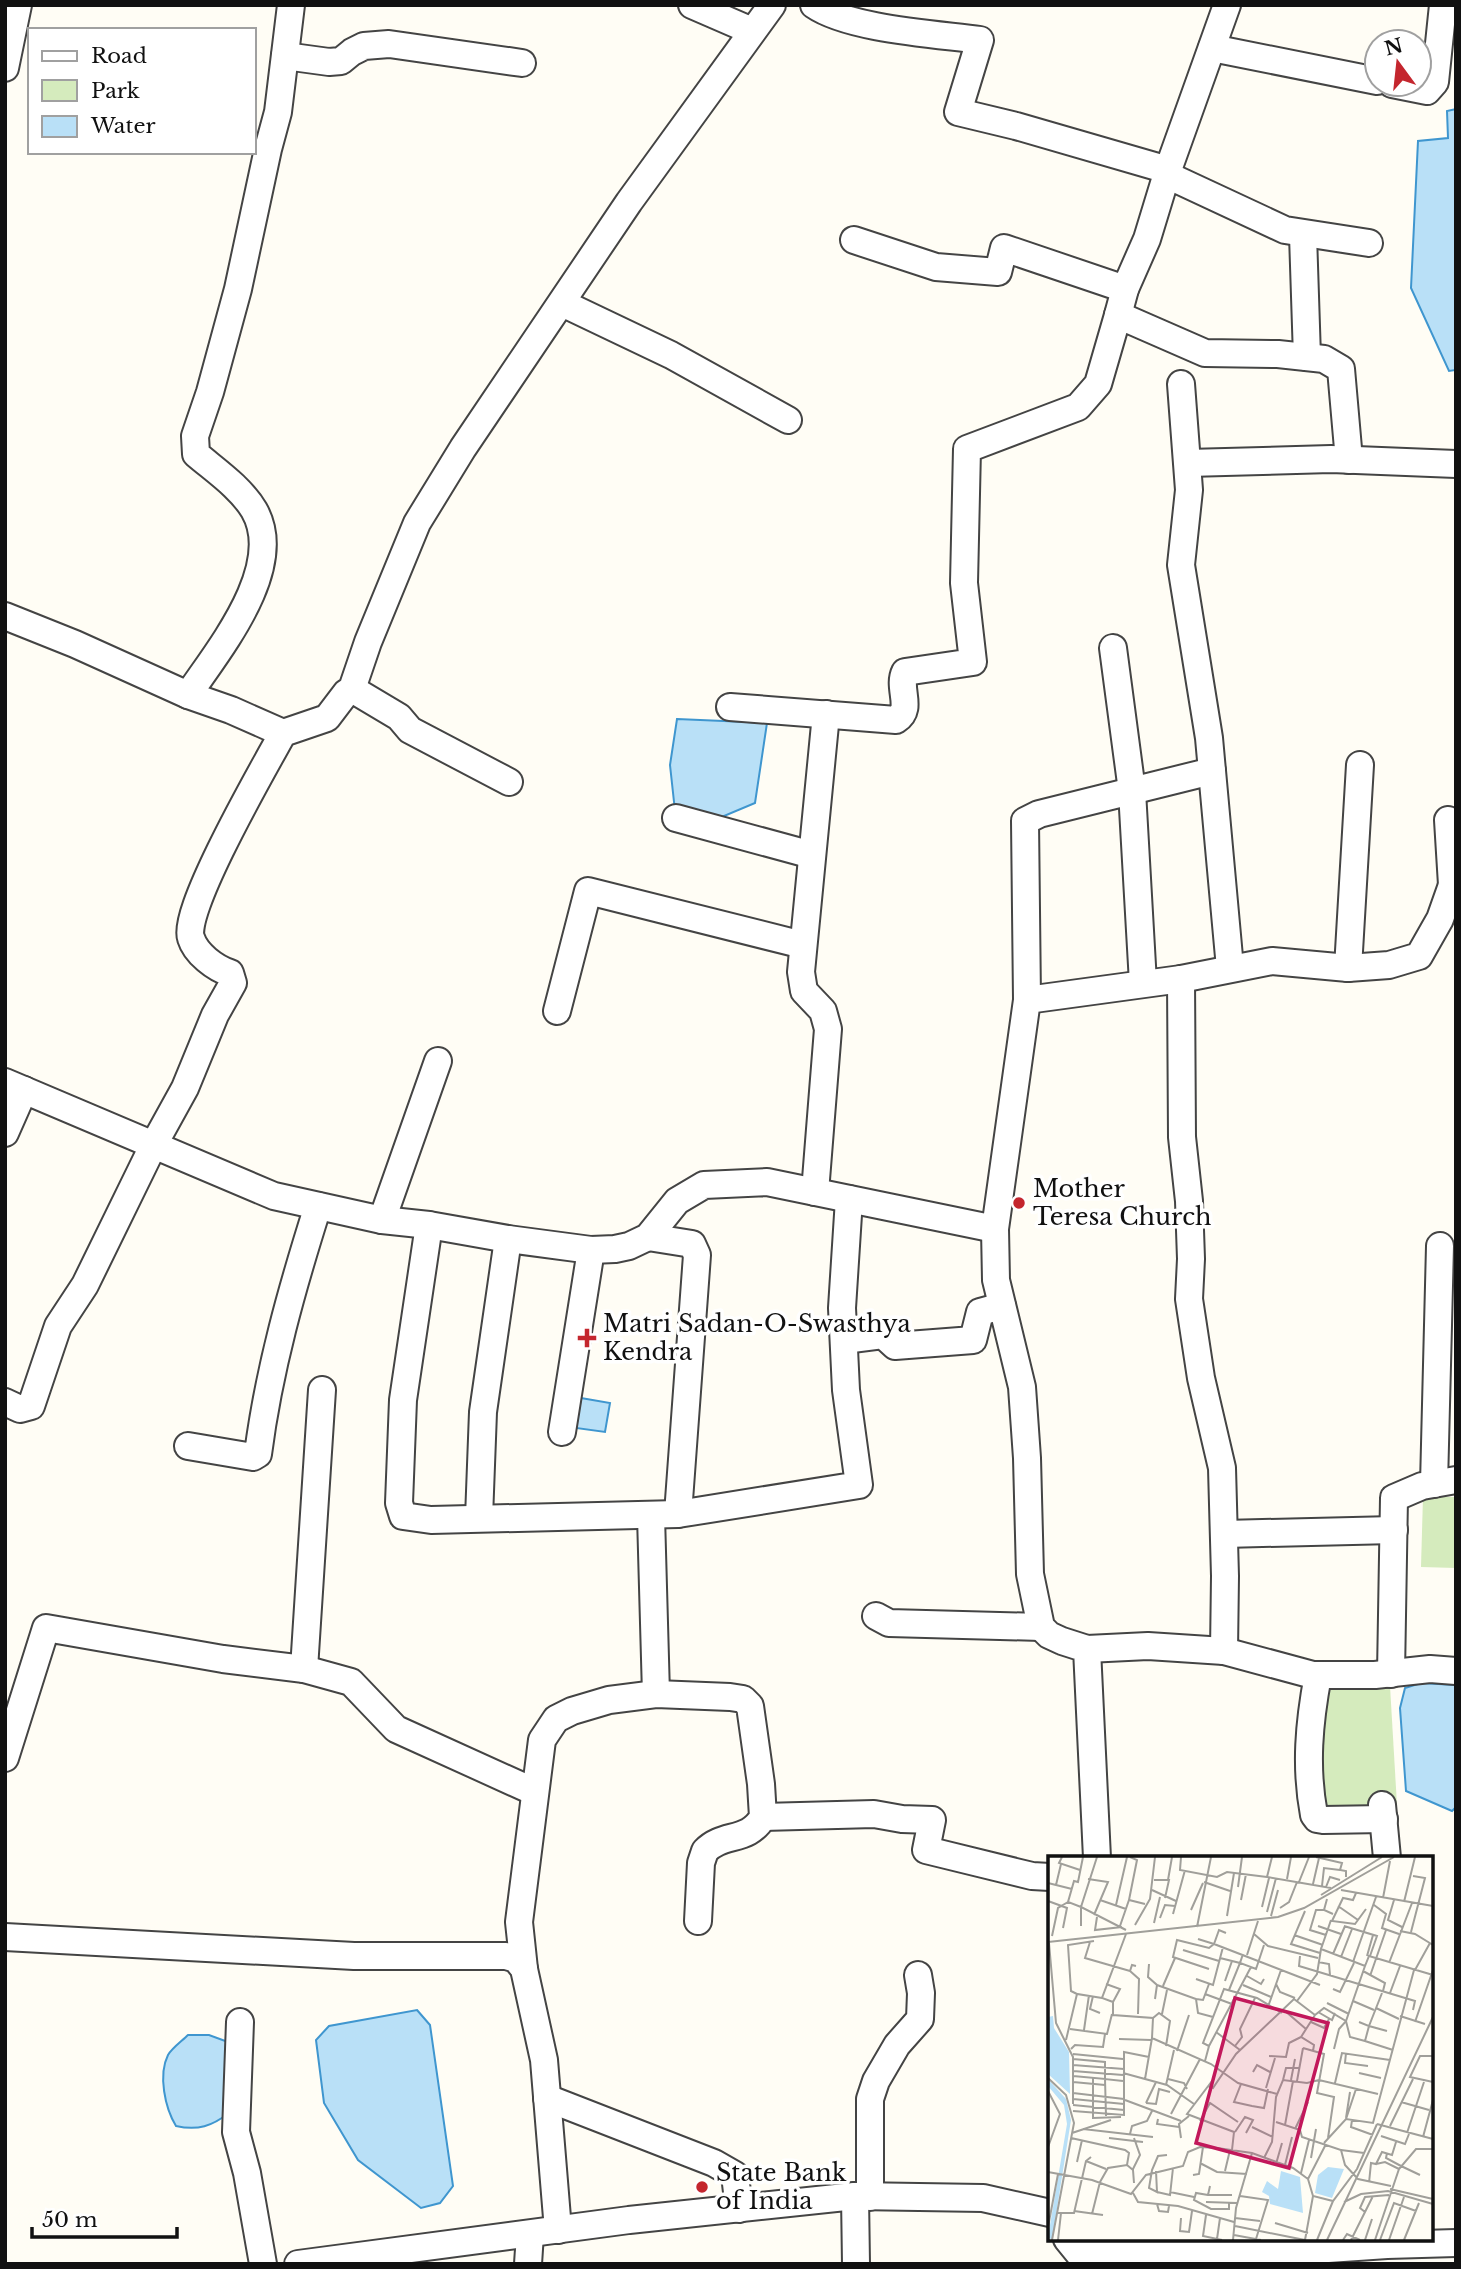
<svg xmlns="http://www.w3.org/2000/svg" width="1461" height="2269" font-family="'Libre Baskerville',serif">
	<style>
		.green { fill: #d5ebbd }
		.water { fill: #b9e0f7; stroke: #3f96cf; stroke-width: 2 }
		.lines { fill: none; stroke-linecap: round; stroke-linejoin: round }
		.minor-casing { stroke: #444; stroke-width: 30 }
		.minor { stroke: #fff; stroke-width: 26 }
		.poi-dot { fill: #c4262e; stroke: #fff; stroke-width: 2.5 }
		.labels { text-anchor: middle; stroke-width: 7; stroke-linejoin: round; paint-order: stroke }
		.poi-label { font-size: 24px; fill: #111; stroke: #fff; text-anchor: start }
		.inset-road { fill: none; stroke: #a09f9a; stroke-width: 2 }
		.view { fill: #c2185b; fill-opacity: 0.15; stroke: #c2185b; stroke-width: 3.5 }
		.inset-edge { fill: none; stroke: #111; stroke-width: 3.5 }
	</style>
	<rect width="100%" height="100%" fill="#fffdf5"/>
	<!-- green -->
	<g class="green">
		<path d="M1423 1497H1456V1568L1421 1567Z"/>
		<path d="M1390 1686 1397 1805 1320 1807 1323 1688Z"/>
	</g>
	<!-- water -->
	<g class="water">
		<path d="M1456 109V370L1449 371 1411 288 1418 141 1448 138 1447 111Z"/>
		<path d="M677 719 767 723 755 803 717 819 675 811 670 765Z"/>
		<path d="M581 1398 610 1403 605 1432 576 1428Z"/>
		<path d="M1421 1683 1456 1685V1807L1452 1811 1406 1791 1400 1708 1405 1688Z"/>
		<path d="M417 2010 430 2025 453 2186 440 2203 421 2208 358 2160 324 2103 316 2040 329 2026Z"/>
		<path d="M188 2035H209L228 2042 229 2113C212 2126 198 2131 176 2126 165 2108 158 2075 168 2055 172 2048 182 2041 188 2035Z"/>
	</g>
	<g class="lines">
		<defs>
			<g id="minor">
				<path d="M692 5 752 31"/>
				<path d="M814 5C849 29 935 34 980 40L958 112 1016 126 1168 170"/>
				<path d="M1212 48 1377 81"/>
				<path d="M285 56 329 62 341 61 352 52 364 46 389 44 522 63"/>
				<path d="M5 68 18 5"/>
				<path d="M1392 84 1427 91 1435 82 1443 5"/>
				<path d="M1167 175 1285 230 1369 243"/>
				<path d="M1303 235 1307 357"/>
				<path d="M854 240 936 267 998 272 1004 248 1125 289"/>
				<path d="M562 303 671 355 788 420"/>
				<path d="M1118 315 1125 289 1147 239 1168 170 1227 5"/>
				<path d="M1181 384 1189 490 1181 565 1209 738 1230 968"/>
				<path d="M1188 463 1331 459 1456 464"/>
				<path d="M5 616 75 644 188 695 231 710 283 733"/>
				<path d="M1113 648 1132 791 1143 983"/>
				<path d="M352 689 399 717 410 730 509 782"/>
				<path d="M188 695C219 649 287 567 254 510 240 487 216 471 196 454L195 436 210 392 238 289 268 149 278 112 291 5"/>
				<path d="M730 707 896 720C914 709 897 688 905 672L973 662 964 583 967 449 1078 407 1098 384 1118 315 1205 353 1278 354 1324 359 1341 369 1349 460"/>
				<path d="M676 818 812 855"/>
				<path d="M1448 820 1452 885"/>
				<path d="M1348 968 1360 765"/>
				<path d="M1181 979 1182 1137 1189 1201 1191 1259 1189 1299 1201 1378 1222 1468 1225 1576 1224 1651"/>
				<path d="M1027 1000 1025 821 1039 814 1212 771"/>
				<path d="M557 1011 588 891 803 945"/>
				<path d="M5 1082 274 1196 382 1220 429 1225 508 1239 591 1250 615 1249 629 1246 648 1237 677 1201 704 1185 767 1182 995 1229"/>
				<path d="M5 1133 24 1090"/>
				<path d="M815 1192 828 1029 823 1011 804 991 801 972 826 714"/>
				<path d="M382 1220 438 1061"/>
				<path d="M429 1225 403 1400 399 1503 403 1516 431 1520 678 1514 859 1485 846 1390 842 1308 849 1199"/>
				<path d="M648 1237 692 1244 697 1255 678 1514"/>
				<path d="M844 1340 883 1335 895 1346 973 1340 980 1312 1002 1306"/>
				<path d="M5 1402 20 1409 31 1406 58 1326 85 1285 153 1146 185 1088 215 1015 233 983 230 973C215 968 196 954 191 938 181 911 266 764 283 733L327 718 346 693 352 689 368 642 417 523 463 448 629 202 772 5"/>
				<path d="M562 1432 591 1250"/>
				<path d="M188 1446 253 1457 258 1454C269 1369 292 1288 318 1206"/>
				<path d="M1434 1484 1440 1246"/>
				<path d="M651 1516 656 1694"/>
				<path d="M479 1518 483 1412 508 1239"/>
				<path d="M1224 1534 1394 1530"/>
				<path d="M876 1616 889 1623 1041 1627"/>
				<path d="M1087 1649 1148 1646 1224 1651 1313 1675H1375L1430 1669 1456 1671"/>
				<path d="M304 1669 322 1390"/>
				<path d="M1391 1674 1394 1498 1422 1486 1456 1480"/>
				<path d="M1318 1675C1309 1723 1305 1767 1314 1815L1317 1819 1323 1820 1384 1819"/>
				<path d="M5 1758 46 1628 223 1659 304 1669 351 1682 396 1729 535 1792"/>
				<path d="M1382 1805 1387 1858"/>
				<path d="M763 1817 874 1814 902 1819 932 1820 926 1850 1032 1876 1050 1877"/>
				<path d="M1097 1858 1087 1649 1062 1641 1049 1635 1041 1627 1030 1574 1027 1458 1022 1387 996 1280 995 1229 1027 1000 1181 979 1272 961 1348 968 1389 965 1419 956 1440 919 1452 885 1456 884"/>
				<path d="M5 1937 354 1956H506L516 1959 524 1969 544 2060 558 2230"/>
				<path d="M524 1969 519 1922 542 1740 556 1719 572 1711 609 1700 656 1694 730 1697 743 1699 750 1706 761 1784 763 1817C748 1843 723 1832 705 1851L701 1863 698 1921"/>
				<path d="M240 2022 236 2132 247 2173 263 2264"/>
				<path d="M547 2098 714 2163 735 2175 739 2209"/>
				<path d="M855 2196 856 2264"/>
				<path d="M870 2197V2099L876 2081 897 2045 920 2019 921 1993 918 1975"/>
				<path d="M1067 2239 1080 2255 1253 2254 1387 2245 1456 2243"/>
				<path d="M298 2264 629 2220 855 2196 983 2198 1050 2213"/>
				<path d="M528 2264 530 2234"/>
			</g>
		</defs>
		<!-- minor casing -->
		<use href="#minor" class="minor-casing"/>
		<!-- minor -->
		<use href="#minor" class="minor"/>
	</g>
	<!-- markers -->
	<g class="poi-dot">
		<circle cx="1019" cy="1203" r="7"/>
		<path d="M583.5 1327.5h7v7h7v7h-7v7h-7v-7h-7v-7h7z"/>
		<circle cx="702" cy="2187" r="7"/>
	</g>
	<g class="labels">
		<!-- poi labels -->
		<g class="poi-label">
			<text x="1033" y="1197">Mother<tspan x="1033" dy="28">Teresa Church</tspan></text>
			<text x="603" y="1332">Matri Sadan-O-Swasthya<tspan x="603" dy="28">Kendra</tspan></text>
			<text x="716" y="2181">State Bank<tspan x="716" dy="28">of India</tspan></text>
		</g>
	</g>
	<!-- overview -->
	<g transform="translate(1048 1856)">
		<rect width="385" height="385" fill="#fffdf5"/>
		<path d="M5 160 6 172 21 196 22 238 0 218V161ZM0 223 18 243 23 264 4 384 0 381 19 268 16 249 0 230ZM280 311 296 313 284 342 267 337 270 319ZM233 315 252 321 255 357 222 348 221 340 214 336 219 325 230 333Z" fill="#b9e0f7"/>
		<path class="inset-road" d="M14 1 11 7 32 14M49 1 33 51 78 74M133 1 132 14 169 21 179 16 219 21M224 1 219 21 283 32M268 1 294 7 292 14 298 15V21M40 23 60 26 46 59M239 23 243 1M106 24H121L117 42M120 24 124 1M156 26 182 35M251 26 261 1M0 27 24 33M265 28 271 2M8 29 13 8M274 30 276 12 292 14M190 31 194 1M278 31 282 21 292 24M104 34 128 45M293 34 385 50M308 37 305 44 295 42 284 65 307 68 318 53M273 39 334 1M335 42 342 5M279 43 276 54 285 58M52 44 78 53M81 44 89 4 82 1M193 44 198 18M346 44 340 64 354 71M0 45 19 52 15 72M356 46 367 1M68 49 79 1M326 49 338 58 334 72 351 78M290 50 310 64M214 51 221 22M232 52 241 46 249 26M143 54 155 27M276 54H268L262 74 278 79M257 55 243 88 272 97M219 56 228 22M125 58 137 14M179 60 186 17M223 60 230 34M49 61 47 74 74 71M112 62 117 49 127 50M106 67 112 41M87 69 102 43 107 1M33 70V51L20 46 26 25 30 26 35 1M72 70 81 44 97 48M270 70 293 78M296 70 329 80 322 100M149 71 163 1M352 75 367 78 385 89M363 76 377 22 365 20M78 78 54 142 65 146V159L105 162 104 182 163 208 190 227 229 238M206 78 220 90 270 102M246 79 275 89M4 80 10 52 20 46M150 83 166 88 171 74 178 77M0 86 230 61 256 52 346 1M42 86 37 102 82 115 84 109 88 110M1 87 8 167 25 201V248M273 93 283 64M135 94 171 105M195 98 192 107 208 113 216 89M285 98 297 70M199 99 210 65M252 100 251 110 367 145 365 154M319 100 325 79M293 101 304 73M172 102 192 107 181 134M270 106 281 108 282 119M305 106 328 41M341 107 364 47M101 108 100 121 109 129 107 143M161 113 125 101 129 84 161 92 166 88 272 129M367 114 382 87M82 115 91 123 90 158M315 115 337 127 335 135M199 120 213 128 216 123M322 120 338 74M148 123 165 129 175 91M177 125 184 105M58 128 72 133 65 146M228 128 232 136 247 142M109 129 148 143 150 157 165 161M195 129 223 141M115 130 127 102M285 133 292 136 306 107M334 137 321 170 339 175M342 137 352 110M29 138 23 135 20 89 46 85M157 138 184 148M45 140 42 153 52 157M148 143 155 144 161 128M249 145 269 118 273 93 317 110 321 100 385 119M305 145 326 154M279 147 301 158M221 148 233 114M328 152 351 163M237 155 258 173M270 156 284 164 287 157M114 158 119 134M352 160 377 168M105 162 111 157 122 165 118 190M263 166 276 172 281 163M311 166 321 170 317 185 345 194M367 166 385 114M22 173 59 178 64 158M36 174 41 139M168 176 192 194M253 181 267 159M71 183 103 184M18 184 29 138 54 142M161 190 203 111M187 190 194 181 192 173 207 142M255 192 276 198 269 237 286 241 280 282M23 193 27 189 55 191 57 178M286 193 291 173 298 165 302 181 317 185M129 195 141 159M298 197 297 207 320 210M25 198 75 203M221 200 238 201 241 187 253 181 266 189 265 195M385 200H372L362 221 385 226M25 203 57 206V223L25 220M157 205 161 190 155 187 176 133 209 142 234 157M25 209 76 213M25 215 75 219M205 216 209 209 222 216M75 217 119 229 146 248M311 217 333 222M0 222 18 239 26 267 4 384M45 222V262L73 261M97 223 104 182M120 223 136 227 139 233M235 224 238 212H251M243 224 247 203M164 225 139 258 186 276 184 294M249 225 255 192M25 226 57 229M287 227 294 197 342 204M193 228 186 246 204 250 216 252 220 233M118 229 126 194M160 230 165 232 188 198 246 143 267 159 276 152 298 165 317 110M218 232 227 202M0 235 12 258 0 291M25 237 76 243M25 243 76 248M77 244 133 265M353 246 381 254M98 247 108 248 111 233 122 236M98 247 108 226M25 249 76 254M25 255 76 259V196L101 201M123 258 152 203M58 260 57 223 75 225M298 262 302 236M110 263 109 268 131 271M298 263 308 233M304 264 303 271 325 279M152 265 162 247 190 266M228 266 252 274 254 281 293 294 297 309 310 323 343 330M329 268 385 283M237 269 245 225M342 270 365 223M204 271 225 281M35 273 105 281M247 273 260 246M187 276 197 261 205 264 198 277M24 277 63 264M359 277 376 226M82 278 84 270 99 265 104 255M333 280 357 288 361 278M375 281 385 244M23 282 77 294 81 297 79 309M61 282 95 286M133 282 131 268 141 260M276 287 298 263 325 267 366 114M293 294 316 297M339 297 338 302 353 310M216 302 224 286 228 241 235 224 259 227 271 224 330 238M263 302 268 273M38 305 58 313M29 306 34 284M152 307 169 316 199 318M228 308 234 287M328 308 337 306 351 313M237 309 244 281M353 310 372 319M85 313 92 299 86 282M108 315 109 336 101 332 104 314 110 300 119 299M177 315 182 294M0 316 44 324 83 338 98 319 135 310 140 296 152 291 169 292 204 297 245 312 260 323 265 340 285 345 309 313 329 268M253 317 261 284M145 319 151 318 155 291M260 323 278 288M52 326 60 312 79 309 85 314 86 327M321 327 323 307 328 308 334 296 344 299 348 286M162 330 160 339H184M342 333 385 343M109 336 122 339 125 312M122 336 146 341M85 337 90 346 130 350 186 366M160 339 148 337 146 344 163 353H181V346M192 340 220 344 208 383M158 346 189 347M296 346 313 338 340 335 385 348M109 348 111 355 120 356 121 350M26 355 55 359M317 356 312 352 317 341 341 339M10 357H26L38 305 43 301M44 358 52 326M158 359 155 380 174 384M133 362 132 375 141 376 144 355M187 362 212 365M227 367 260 377M187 370 257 384 265 340M0 371 10 318M186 379 213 384M169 383 172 362M10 384 13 357M185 384 188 352 204 297M269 384 285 345M279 384 385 161M295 384 299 378 312 384M303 384 325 340M317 384 324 363M327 384 351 313 368 293H385M332 384 346 347 368 355M341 384 356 341M356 384 371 347"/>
		<path class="view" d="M187 142 280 167 241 312 148 287Z"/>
		<rect width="385" height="385" class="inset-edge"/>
	</g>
	<!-- border -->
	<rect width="1461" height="2269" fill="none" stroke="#111111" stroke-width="14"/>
	<!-- legend -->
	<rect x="28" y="28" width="228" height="126" fill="#ffffff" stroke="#a0a0a0" stroke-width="2"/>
	<rect x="42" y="51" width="35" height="10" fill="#ffffff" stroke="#a0a0a0" stroke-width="2"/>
	<text x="91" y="63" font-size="21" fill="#111111">Road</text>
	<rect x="42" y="80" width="35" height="21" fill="#d5ebbd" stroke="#a0a0a0" stroke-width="2"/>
	<text x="91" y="98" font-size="21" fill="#111111">Park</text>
	<rect x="42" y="116" width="35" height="21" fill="#b9e0f7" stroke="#a0a0a0" stroke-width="2"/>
	<text x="91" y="133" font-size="21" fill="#111111">Water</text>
	<!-- north arrow -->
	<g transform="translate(1398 63) rotate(345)"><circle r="33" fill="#ffffff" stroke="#a0a0a0" stroke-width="2"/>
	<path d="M0-5L12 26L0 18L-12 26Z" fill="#c4262e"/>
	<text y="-10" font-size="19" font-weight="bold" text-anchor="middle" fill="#111111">N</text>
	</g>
	<!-- scale -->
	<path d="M32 2227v10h145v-10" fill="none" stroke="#111111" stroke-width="3.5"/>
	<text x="42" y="2227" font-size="21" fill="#111111" stroke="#ffffff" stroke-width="5" paint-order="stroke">50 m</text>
</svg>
